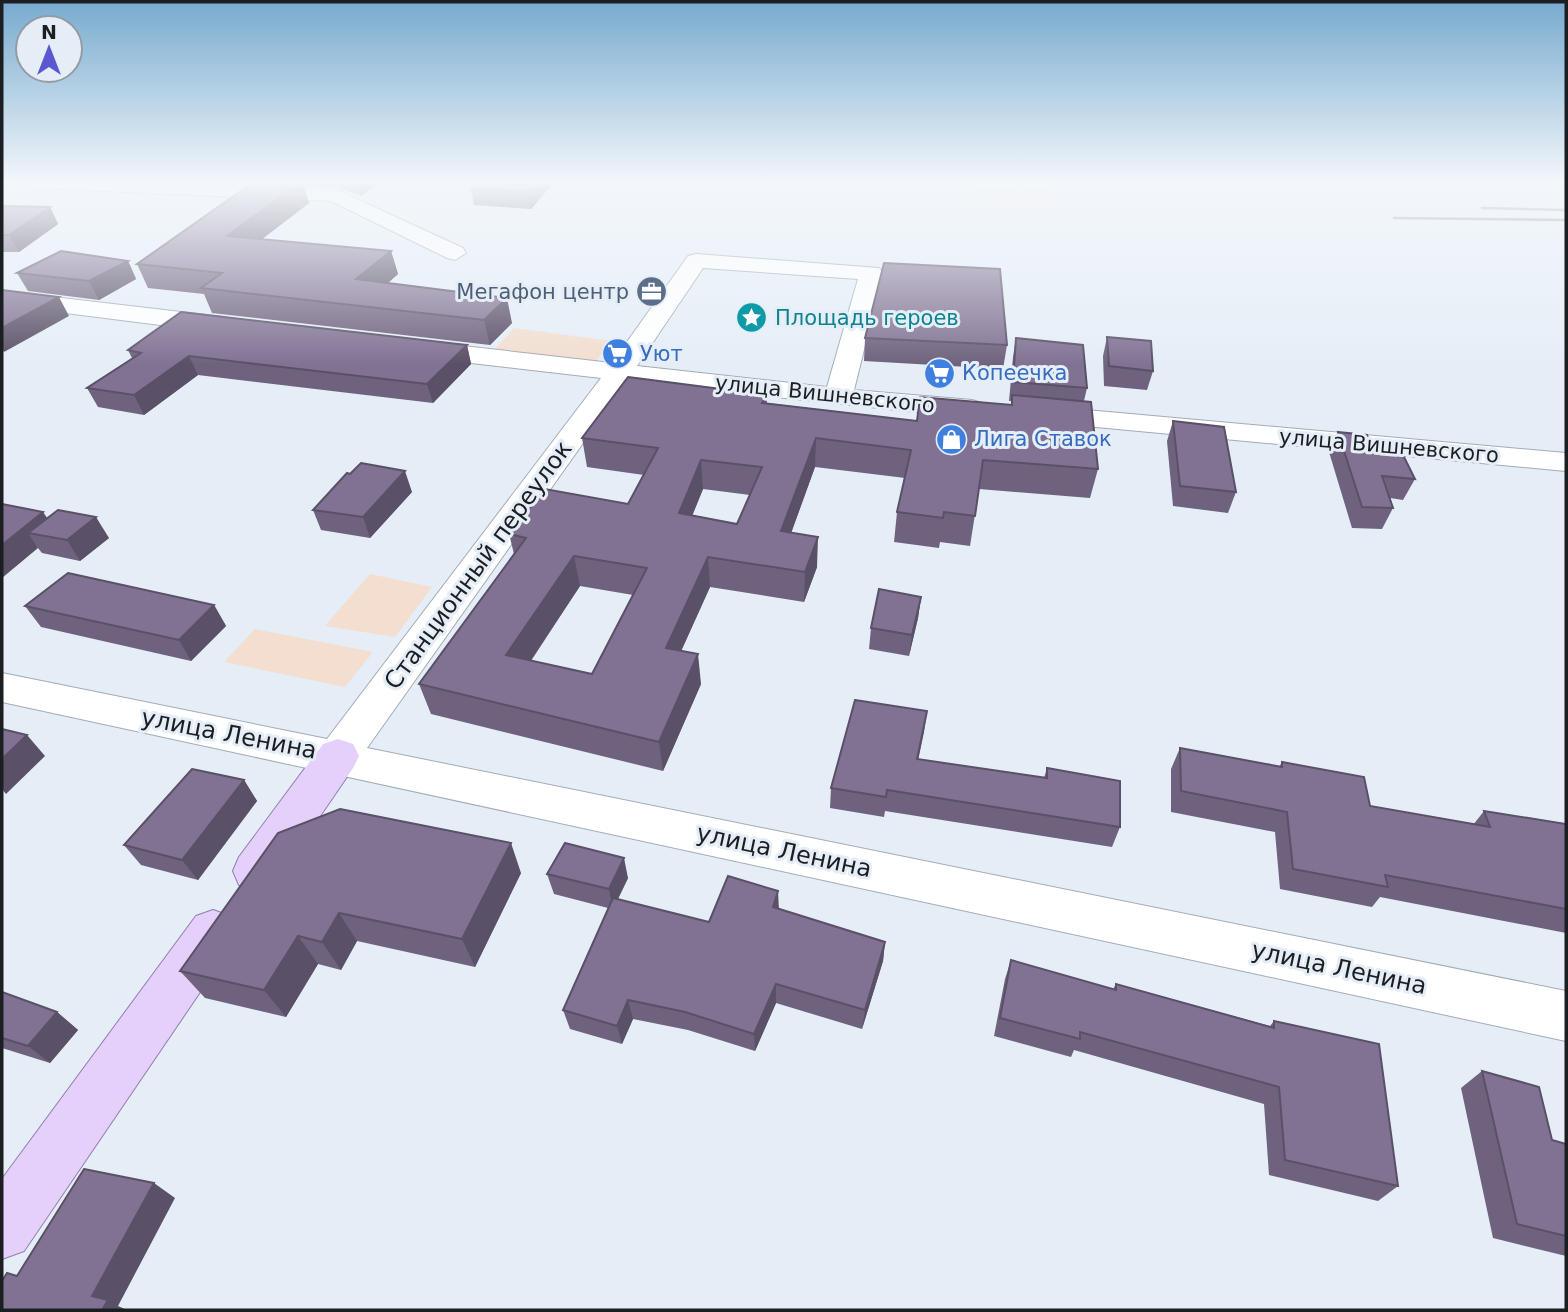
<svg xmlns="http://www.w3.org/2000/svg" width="1568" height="1312" font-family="'DejaVu Sans',sans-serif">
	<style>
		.commercial { fill: #f3ded0 }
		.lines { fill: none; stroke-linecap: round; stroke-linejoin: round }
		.minor-casing { stroke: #a3abb4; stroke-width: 2 }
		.major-casing { stroke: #927dae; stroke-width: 2 }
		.minor { fill: #fff; fill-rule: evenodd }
		.major { fill: #e4d0fb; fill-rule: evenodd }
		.rail { stroke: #7f858b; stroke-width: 2.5 }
		.wall { fill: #6f627e; fill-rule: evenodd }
		.shaded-wall { fill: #5a5067 }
		.building { fill: #817293; stroke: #5a5067; stroke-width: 2; fill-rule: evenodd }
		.labels { text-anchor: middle; stroke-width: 6; stroke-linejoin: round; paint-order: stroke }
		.far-service-label { font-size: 21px; fill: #4e5e75; stroke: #e5eef7; text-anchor: end }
		.far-culture-label { font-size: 21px; fill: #0d838f; stroke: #e5eef7; text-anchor: start }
		.far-shop-label { font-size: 21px; fill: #366cbe; stroke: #e5eef7; text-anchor: start }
		.far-street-label { font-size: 21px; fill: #1c1f22; stroke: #e5eef7 }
		.street-label { font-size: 24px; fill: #1c1f22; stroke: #e5eef7 }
	</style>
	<rect width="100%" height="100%" fill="#e5eef7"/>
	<!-- commercial -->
	<g class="commercial">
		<path d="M970 181H1049L1054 200 972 197Z"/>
		<path d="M514 328 611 341 595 362 493 351Z"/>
		<path d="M370 574 432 587 395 637 325 626Z"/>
		<path d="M255 629 373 652 345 687 224 662Z"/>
	</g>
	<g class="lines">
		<defs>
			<g id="minor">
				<path d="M5 181H154L335 189 463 248 466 253 455 260 447 258 331 201 15 187Z"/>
				<path d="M696 254 879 268 883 273 854 390 972 400 982 403 986 409 982 415 972 418 627 381 367 748 1566 991V1041L2 702V673L327 739 601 378 419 357 410 355 406 349 410 343 419 341 612 363 688 256ZM703 268 858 279 827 387 637 366Z"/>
				<path d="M2 291 224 317 233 320 237 325 233 330 224 333 2 305Z"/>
				<path d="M1042 406 1566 453V471L1032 421 1027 415 1032 409Z"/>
			</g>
			<g id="major">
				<path d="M338 739 353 744 359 756 353 768 273 885 256 891 239 885 233 871 239 857 323 744Z"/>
				<path d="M213 910 230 916 238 932 230 948 24 1251 2 1259V1179L196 916Z"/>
			</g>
		</defs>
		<!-- minor casing -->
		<use href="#minor" class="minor-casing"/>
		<!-- major casing -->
		<use href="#major" class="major-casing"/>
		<!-- minor -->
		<use href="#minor" class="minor"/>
		<!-- major -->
		<use href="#major" class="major"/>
		<!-- rail -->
		<g class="rail">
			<path d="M1554 181 1566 182"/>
			<path d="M1482 208 1566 210"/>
			<path d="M1394 218 1566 220"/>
		</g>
	</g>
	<!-- wall -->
	<g class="wall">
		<path d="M255 181H381L361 196 335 186 303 185 309 203 262 239 391 251 398 274 388 283 512 323 490 345 212 313 204 294 148 288 137 264Z"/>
		<path d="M479 181H555L531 209 474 205 471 189Z"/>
		<path d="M2 206 50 207 58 224 19 252H2Z"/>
		<path d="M128 261 136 279 99 300 28 291 17 273Z"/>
		<path d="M1107 337 1153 371 1147 390 1104 386 1103 356Z"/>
		<path d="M865 338 1007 345 1003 369 864 361Z"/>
		<path d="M1016 338 1087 388 1084 401 1098 469 1090 498 979 489 970 546 940 542 939 548 894 542 897 512 905 478 815 467 791 533 817 567 804 602 710 587 681 651 701 684 663 771 431 714 419 684 514 554 509 534 628 504 644 475 587 467 582 438 767 395V403L917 421 1011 405V401H1009L1013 357ZM703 489 750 495 737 524 692 516ZM580 586 633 595 592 674 531 661Z"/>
		<path d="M467 345 471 364 433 403 198 375 144 415 98 407 87 388 132 358 128 350Z"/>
		<path d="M1173 421 1236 492 1228 513 1173 506 1167 441Z"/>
		<path d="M1338 432 1371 446 1415 479 1403 500 1390 498 1393 508 1382 529 1352 528 1329 452Z"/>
		<path d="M412 492 370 538 321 530 313 510Z"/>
		<path d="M2 504 47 518 109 538 80 561 42 553Z"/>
		<path d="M921 597 918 618 909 656 869 649 871 628Z"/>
		<path d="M214 605 226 626 191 661 41 627 25 606Z"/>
		<path d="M927 711 918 759 1044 778 1047 768 1120 827 1112 847 885 811 884 817 830 808 831 788Z"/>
		<path d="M1180 748 1279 767 1282 762 1370 806 1473 825 1484 811 1566 824V933L1380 897 1372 907 1280 889 1275 832 1171 812V769Z"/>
		<path d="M244 780 257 801 198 880 141 865 124 845Z"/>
		<path d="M278 833 521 873 475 967 357 941 341 970 318 964 286 1017 205 998 180 971Z"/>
		<path d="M547 874 628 878 618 899 709 922 779 909 885 942 883 961 862 1029 776 1003 755 1051 688 1030 633 1019 622 1044 570 1029 563 1010 608 908 554 894Z"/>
		<path d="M1011 960 1113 989 1116 984 1270 1026 1274 1021 1398 1186 1378 1201 1269 1175 1264 1104 1074 1050 1071 1057 994 1036 1005 979Z"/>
		<path d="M2 992 57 1012 78 1030 50 1063 2 1048Z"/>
		<path d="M1482 1071 1552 1140 1566 1144V1256L1493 1238 1461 1088Z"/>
	</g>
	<!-- shaded-wall -->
	<g class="shaded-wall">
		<path d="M302 181 309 203 236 259 227 236Z"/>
		<path d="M357 181H381L361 196Z"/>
		<path d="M538 181H555L531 209 528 192Z"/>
		<path d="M50 207 58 224 19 252 9 235Z"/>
		<path d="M391 251 398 274 364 303 356 279Z"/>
		<path d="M128 261 136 279 99 300 89 281Z"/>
		<path d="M59 297 69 316 4 352 2 348V328Z"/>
		<path d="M507 298 512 323 490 345 484 320Z"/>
		<path d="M467 345 471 364 433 403 427 384Z"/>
		<path d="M189 356 198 375 144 415 134 395Z"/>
		<path d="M816 438 815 467 781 561V531Z"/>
		<path d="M701 460 703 489 681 543 679 513Z"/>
		<path d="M405 471 412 492 370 538 363 517Z"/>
		<path d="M43 512 57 532 28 533 38 548 2 578V545Z"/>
		<path d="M96 517 109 538 80 561 67 540Z"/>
		<path d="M818 537 817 567 804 602 805 572Z"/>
		<path d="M574 556 580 586 514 685 506 655Z"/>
		<path d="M708 557 710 587 669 678 666 648Z"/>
		<path d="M921 597 918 618 909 656 912 635Z"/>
		<path d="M214 605 226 626 191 661 179 640Z"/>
		<path d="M698 654 701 684 663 771 659 742Z"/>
		<path d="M927 711 924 732 914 780 917 759Z"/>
		<path d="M27 735 45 756 6 794 2 789V759Z"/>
		<path d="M244 780 257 801 198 880 182 860Z"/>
		<path d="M511 843 521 873 475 967 462 939Z"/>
		<path d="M624 858 628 878 613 909 609 889Z"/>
		<path d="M778 891 779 911 773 907Z"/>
		<path d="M339 913 357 941 341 970 322 942Z"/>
		<path d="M298 936 318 964 286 1017 264 990Z"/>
		<path d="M885 942 883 961 862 1029 865 1010Z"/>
		<path d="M776 984V1003L755 1051 754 1034Z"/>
		<path d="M628 1000 633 1019 622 1044 617 1026Z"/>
		<path d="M57 1012 78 1030 50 1063 28 1046Z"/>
		<path d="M154 1183 175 1198 118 1306 127 1310H102L92 1296Z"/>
	</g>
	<!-- building -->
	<g class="building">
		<path d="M255 181H302L227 236 391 251 356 279 507 298 484 320 201 288 222 273 137 264Z"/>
		<path d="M479 181H538L528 192 471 189Z"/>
		<path d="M2 206 50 207 9 235H2Z"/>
		<path d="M61 251 128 261 89 281 17 273Z"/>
		<path d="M884 263 1000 269 1007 345 865 338Z"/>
		<path d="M2 290 59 297 2 328Z"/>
		<path d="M181 312 467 345 427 384 189 356 134 395 87 388 141 353 128 350Z"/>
		<path d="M1107 337 1151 341 1153 371 1109 366Z"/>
		<path d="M1016 338 1083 345 1087 388 1013 382Z"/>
		<path d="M628 377 767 395 762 403 917 421 920 397 1012 405V395L1091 402 1098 469 983 460 975 516 944 512 943 518 897 512 911 450 816 438 781 531 818 537 805 572 708 557 666 648 698 654 659 742 419 684 526 538 509 534 545 489 628 504 658 448 582 438ZM701 460 762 467 737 524 679 513ZM574 556 647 568 592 674 506 655Z"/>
		<path d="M1173 421 1224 427 1236 492 1180 486Z"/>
		<path d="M1338 432 1367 435 1371 446 1400 449 1415 479 1382 476 1393 508 1362 507Z"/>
		<path d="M361 463 405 471 363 517 313 510 347 473 350 474Z"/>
		<path d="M2 504 43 512 2 545Z"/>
		<path d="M58 510 96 517 67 540 28 533Z"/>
		<path d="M68 573 214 605 179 640 25 606Z"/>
		<path d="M879 589 921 597 912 635 871 628Z"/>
		<path d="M855 700 927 711 917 759 1047 778V768L1120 781V827L887 790 886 797 831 788Z"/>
		<path d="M2 729 27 735 2 759Z"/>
		<path d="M1180 748 1282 767V762L1364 777 1370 806 1490 827 1484 811 1566 824V909L1385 875 1388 887 1293 869 1287 812 1181 791Z"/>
		<path d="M192 769 244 780 182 860 124 845Z"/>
		<path d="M340 809 511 843 462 939 339 913 322 942 298 936 264 990 180 971 278 833Z"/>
		<path d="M565 843 624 858 609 889 547 874Z"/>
		<path d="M728 876 778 891 773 907 885 942 865 1010 776 984 754 1034 685 1012 628 1000 617 1026 563 1010 613 898 709 922Z"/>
		<path d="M1011 960 1116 990V984L1274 1028V1021L1379 1044 1398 1186 1285 1160 1279 1087 1080 1032V1039L1000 1018Z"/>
		<path d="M2 992 57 1012 28 1046 2 1038Z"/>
		<path d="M1482 1071 1539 1087 1552 1140 1566 1144V1236L1517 1224Z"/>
		<path d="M84 1169 154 1183 92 1296 108 1300 102 1310H2V1281L7 1273 17 1276Z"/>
	</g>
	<!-- sky -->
	<linearGradient id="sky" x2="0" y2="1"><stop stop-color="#77aace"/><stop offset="0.5" stop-color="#f3f7fb"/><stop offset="1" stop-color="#f3f7fb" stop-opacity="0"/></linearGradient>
	<rect width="1568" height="365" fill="url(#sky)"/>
	<!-- icons -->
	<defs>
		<symbol id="office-disc" viewBox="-11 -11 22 22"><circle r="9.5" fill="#5c6f8a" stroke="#e5eef7"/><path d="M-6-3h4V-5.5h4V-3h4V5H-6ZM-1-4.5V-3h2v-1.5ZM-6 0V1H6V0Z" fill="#fff"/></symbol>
		<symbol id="sight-disc" viewBox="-11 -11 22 22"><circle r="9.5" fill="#0f9aa8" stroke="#e5eef7"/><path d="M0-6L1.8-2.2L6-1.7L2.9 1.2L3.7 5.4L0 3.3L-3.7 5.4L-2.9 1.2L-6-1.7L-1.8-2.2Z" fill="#fff"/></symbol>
		<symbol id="supermarket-disc" viewBox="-11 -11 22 22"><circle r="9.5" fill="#3f7fe0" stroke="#e5eef7"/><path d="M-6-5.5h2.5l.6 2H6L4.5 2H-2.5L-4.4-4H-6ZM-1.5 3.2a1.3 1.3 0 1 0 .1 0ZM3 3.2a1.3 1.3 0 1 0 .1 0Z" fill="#fff"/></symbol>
		<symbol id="shop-disc" viewBox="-11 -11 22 22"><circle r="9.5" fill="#3f7fe0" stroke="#e5eef7"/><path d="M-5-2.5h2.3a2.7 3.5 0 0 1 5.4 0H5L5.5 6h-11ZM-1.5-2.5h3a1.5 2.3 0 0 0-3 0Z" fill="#fff"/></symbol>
	</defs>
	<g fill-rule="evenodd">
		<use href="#office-disc" x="634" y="274" width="35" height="35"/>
		<use href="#sight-disc" x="734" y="300" width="35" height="35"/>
		<use href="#supermarket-disc" x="600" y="336" width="35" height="35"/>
		<use href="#supermarket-disc" x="922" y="356" width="35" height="35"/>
		<use href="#shop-disc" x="934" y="422" width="35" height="35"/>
	</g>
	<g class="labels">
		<!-- far-service labels -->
		<g class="far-service-label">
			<text x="629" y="299">Мегафон центр</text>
		</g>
		<!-- far-culture labels -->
		<g class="far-culture-label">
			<text x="775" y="325">Площадь героев</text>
		</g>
		<!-- far-shop labels -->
		<g class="far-shop-label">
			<text x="640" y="361">Уют</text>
			<text x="962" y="380">Копеечка</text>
			<text x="974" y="446">Лига Ставок</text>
		</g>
		<!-- far-street labels -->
		<g class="far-street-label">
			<text transform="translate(825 394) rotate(6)" y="7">улица Вишневского</text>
			<text transform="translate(1389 446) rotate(5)" y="7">улица Вишневского</text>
		</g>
		<!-- street labels -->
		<g class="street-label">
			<text transform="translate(478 565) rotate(-54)" y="8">Станционный переулок</text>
			<text transform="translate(229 734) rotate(11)" y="8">улица Ленина</text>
			<text transform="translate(784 851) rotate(12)" y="8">улица Ленина</text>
			<text transform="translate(1339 968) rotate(12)" y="8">улица Ленина</text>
		</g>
	</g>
	<!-- border -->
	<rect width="1568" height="1312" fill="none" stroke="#1c1f22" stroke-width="7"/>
	<!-- north arrow -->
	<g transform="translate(49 49)"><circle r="33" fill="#e5eef7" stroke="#959ba2" stroke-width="2"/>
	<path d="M0-5L12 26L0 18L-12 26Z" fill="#5d57cf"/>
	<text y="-10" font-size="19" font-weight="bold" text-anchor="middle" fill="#1c1f22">N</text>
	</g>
</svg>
